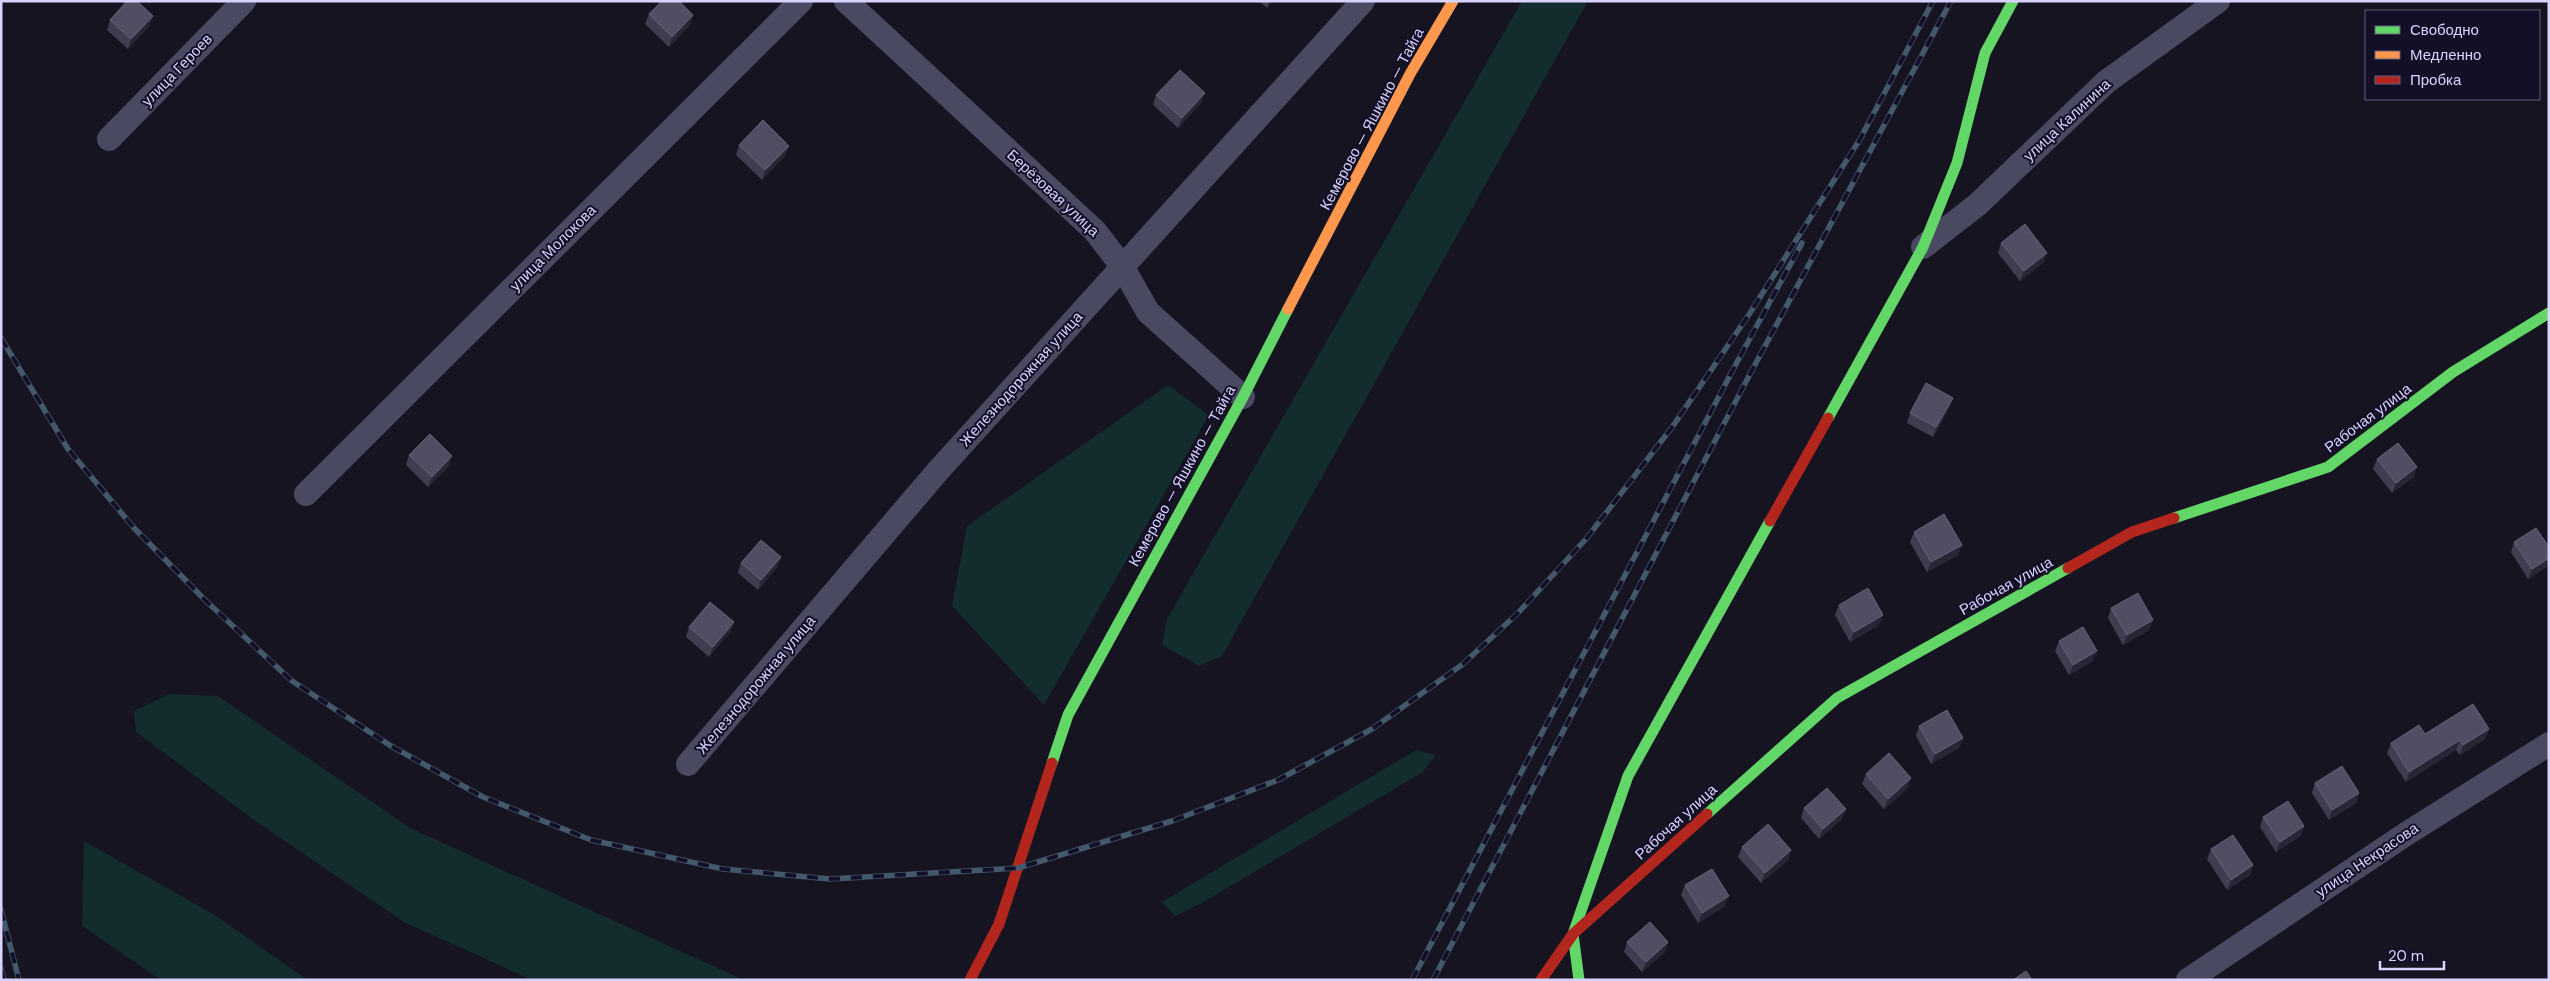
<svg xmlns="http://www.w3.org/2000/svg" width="2550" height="981" font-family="'DM Sans',sans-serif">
  <rect width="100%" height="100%" fill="#161421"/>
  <!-- green -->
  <path fill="#132c2d" d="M1522,1h66l-366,655 -23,10 -37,-21 5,-26z
    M1168,385l41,30 -165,290 -92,-99 15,-80z
    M169,694l49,2 192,132 334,152h-212l-128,-58 -150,-102 -118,-88 -2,-21z
    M1416,750l20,5 -13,17 -223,132 -25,12 -13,-14z
    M84,841l129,73 95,66h-147l-79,-54z"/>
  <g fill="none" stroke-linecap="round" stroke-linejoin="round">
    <!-- street -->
    <path stroke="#4a4962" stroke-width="24" d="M846,1l249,230 27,35 26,46 95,85
      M109,139l135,-138
      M1923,247l54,-42 129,-123 112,-81
      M306,494l495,-493
      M688,764l249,-292 426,-471
      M2188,980l218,-146 143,-90"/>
    <!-- fast -->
    <path stroke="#63d668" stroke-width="11" d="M1828,418l95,-171 34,-84 28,-110 28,-52
      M2174,518l154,-51 125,-95 96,-59
      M1052,763l16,-48 175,-318 45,-88
      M1707,814l130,-116 231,-130
      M1579,980l-6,-46 55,-158 142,-255"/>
    <!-- slow -->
    <path stroke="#ff974d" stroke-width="11" d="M1288,309l122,-235 43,-73"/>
    <!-- jam -->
    <path stroke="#b3261e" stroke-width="11" d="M1770,521l58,-103
      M2068,568l64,-36 42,-14
      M970,980l29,-56 53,-161
      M1541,980l32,-46 134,-120"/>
    <defs>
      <path id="rail" d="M1858,143l75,-142
        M1,338l67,111 66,79 72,73 86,80 99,65 92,51 108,43 132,29 107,10 188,-11 154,-47 106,-41 94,-51 91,-65 55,-51 68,-74 87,-113 77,-113 112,-177
        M1,910l18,70
        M1,969l3,11
        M1412,980l324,-616 66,-121
        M1433,980l318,-608 200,-371"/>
    </defs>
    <!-- rail casing -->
    <use href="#rail" stroke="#43596b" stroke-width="5.5"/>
    <!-- rail -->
    <use href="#rail" stroke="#130f26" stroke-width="4" stroke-dasharray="11" stroke-linecap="butt"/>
  </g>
  <!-- wall -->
  <path fill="#403d50" d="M1259,1h13l-5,7z
    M649,14l44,1 -3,10 -21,22 -24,-23z
    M153,16l-4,10 -21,23 -21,-19 3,-10z
    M1156,95l45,8 -23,25 -25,-23z
    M739,145l50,1 -4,10 -23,24 -26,-25z
    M2001,243l46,10 -4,10 -23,18 -22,-28z
    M1953,398l-4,10 -16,29 -26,-14 3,-10z
    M409,455l40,11 -21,21 -22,-22z
    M2377,459l37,18 -22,16 -19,-24z
    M1914,532l48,13 -4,10 -31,17 -17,-30z
    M2514,542l35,5v18l-21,14 -17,-27z
    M781,557l-4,10 -19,23 -20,-17 3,-10z
    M1839,605l40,20 -29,17 -15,-27z
    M2111,608l42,12 -4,10 -26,15 -15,-27z
    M734,622l-4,10 -21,25 -23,-20 3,-10z
    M2059,641l34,20 -24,14 -14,-24z
    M1919,726l44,12 -4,10 -28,16 -15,-28z
    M2489,729l-4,10 -25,16 -4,-5 -50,32 -19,-29 4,-10 34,-9z
    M1866,774l42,14 -24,21 -22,-25z
    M2315,783l44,10 -3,10 -27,17 -17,-27z
    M1804,808l38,11 -23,20 -18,-21z
    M2263,817l41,9 -3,10 -25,16 -16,-25z
    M1742,847l49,3 -3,10 -27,23 -23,-26z
    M2211,849l42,16 -3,10 -23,15 -20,-31z
    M1685,885l40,21 -27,17 -17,-28z
    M1627,942h41l-3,10 -23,20 -18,-20z"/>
  <!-- shaded-wall -->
  <path fill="#282635" d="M1269,1h3l-5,7z
    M693,15l-3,10 -21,22 3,-10z
    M153,16l-4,10 -21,23 3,-10z
    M1205,93l-4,10 -23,25 4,-10z
    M789,146l-4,10 -23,24 3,-10z
    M2047,253l-4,10 -23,18 4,-10z
    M1953,398l-4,10 -16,29 3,-10z
    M452,456l-3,10 -21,21 4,-10z
    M2417,467l-3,10 -22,16 4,-10z
    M1962,545l-4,10 -31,17 4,-10z
    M781,557l-4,10 -19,23 3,-10z
    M2549,558v7l-21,14 4,-10z
    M1883,615l-4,10 -29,17 4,-10z
    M2153,620l-4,10 -26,15 4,-10z
    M734,622l-4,10 -21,25 4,-10z
    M2097,651l-4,10 -24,14 4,-10z
    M2489,729l-4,10 -25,16 3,-10z
    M1963,738l-4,10 -28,16 4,-10z
    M2460,740l-4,10 -50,32 3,-10z
    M1911,778l-3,10 -24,21 4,-10z
    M2359,793l-3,10 -27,17 3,-10z
    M1846,809l-4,10 -23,20 4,-10z
    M2304,826l-3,10 -25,16 4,-10z
    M1791,850l-3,10 -27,23 4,-10z
    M2253,865l-3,10 -23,15 4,-10z
    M1729,896l-4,10 -27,17 4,-10z
    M1668,942l-3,10 -23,20 4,-10z"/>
  <!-- building -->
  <path fill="#504e63" stroke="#66637b" d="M127,1h10l16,15 -22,23 -21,-19z
    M662,1h17l14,14 -21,22 -23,-23z
    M1180,70l25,23 -23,25 -26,-23z
    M763,120l26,26 -24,24 -26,-25z
    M2025,224l22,29 -23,18 -23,-28z
    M1926,383l27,15 -17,29 -26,-14z
    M430,434l22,22 -20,21 -23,-22z
    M2398,443l19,24 -21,16 -19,-24z
    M1944,514l18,31 -31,17 -17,-30z
    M2536,528l13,19v11l-17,11 -18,-27z
    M761,540l20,17 -20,23 -20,-17z
    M1868,588l15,27 -29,17 -15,-27z
    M2138,593l15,27 -26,15 -16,-27z
    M710,602l24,20 -21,25 -24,-20z
    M2083,627l14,24 -24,14 -14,-24z
    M2473,704l16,25 -26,16 -3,-5 -51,32 -18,-29 28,-18 6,9z
    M1947,710l16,28 -28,16 -16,-28z
    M1889,753l22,25 -23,21 -22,-25z
    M2342,766l17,27 -27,17 -17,-27z
    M1827,788l19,21 -23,20 -19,-21z
    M2288,801l16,25 -24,16 -17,-25z
    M1768,824l23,26 -26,23 -23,-26z
    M2233,835l20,30 -22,15 -20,-31z
    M1712,869l17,27 -27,17 -17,-28z
    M1650,922l18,20 -22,20 -19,-20z
    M2026,971l6,9h-19z"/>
  <g text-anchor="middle" stroke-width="4" stroke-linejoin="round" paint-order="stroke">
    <!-- street labels -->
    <g font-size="15" fill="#d9d4ff" stroke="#130f26">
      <text transform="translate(177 70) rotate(-46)" y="5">улица Героев</text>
      <text transform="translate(1372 119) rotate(-62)" y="5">Кемерово — Яшкино — Тайга</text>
      <text transform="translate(2067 120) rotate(-43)" y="5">улица Калинина</text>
      <text transform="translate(1053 193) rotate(43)" y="5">Берёзовая улица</text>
      <text transform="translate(553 248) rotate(-45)" y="5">улица Молокова</text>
      <text transform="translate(1021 379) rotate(-48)" y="5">Железнодорожная улица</text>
      <text transform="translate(2368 418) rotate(-37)" y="5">Рабочая улица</text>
      <text transform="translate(1182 476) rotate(-61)" y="5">Кемерово — Яшкино — Тайга</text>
      <text transform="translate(2006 586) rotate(-29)" y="5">Рабочая улица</text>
      <text transform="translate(756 685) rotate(-50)" y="5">Железнодорожная улица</text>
      <text transform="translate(1676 822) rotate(-42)" y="5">Рабочая улица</text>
      <text transform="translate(2367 860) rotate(-34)" y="5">улица Некрасова</text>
    </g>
  </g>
  <!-- border -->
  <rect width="2550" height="981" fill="none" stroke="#d9d4ff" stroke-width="5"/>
  <!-- legend -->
  <rect x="2365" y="10" width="175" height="90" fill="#130f26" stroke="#625e7d"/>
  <rect x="2375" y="26" width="25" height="8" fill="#63d668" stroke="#625e7d"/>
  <text x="2410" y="35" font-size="15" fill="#d9d4ff">Свободно</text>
  <rect x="2375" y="51" width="25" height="8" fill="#ff974d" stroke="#625e7d"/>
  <text x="2410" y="60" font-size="15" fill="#d9d4ff">Медленно</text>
  <rect x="2375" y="76" width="25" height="8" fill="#b3261e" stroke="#625e7d"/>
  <text x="2410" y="85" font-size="15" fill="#d9d4ff">Пробка</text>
  <!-- scale -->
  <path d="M2380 961v8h64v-8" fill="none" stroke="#d9d4ff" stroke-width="2.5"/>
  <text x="2388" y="961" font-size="15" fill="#d9d4ff" stroke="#130f26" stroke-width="4" paint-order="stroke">20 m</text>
</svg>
